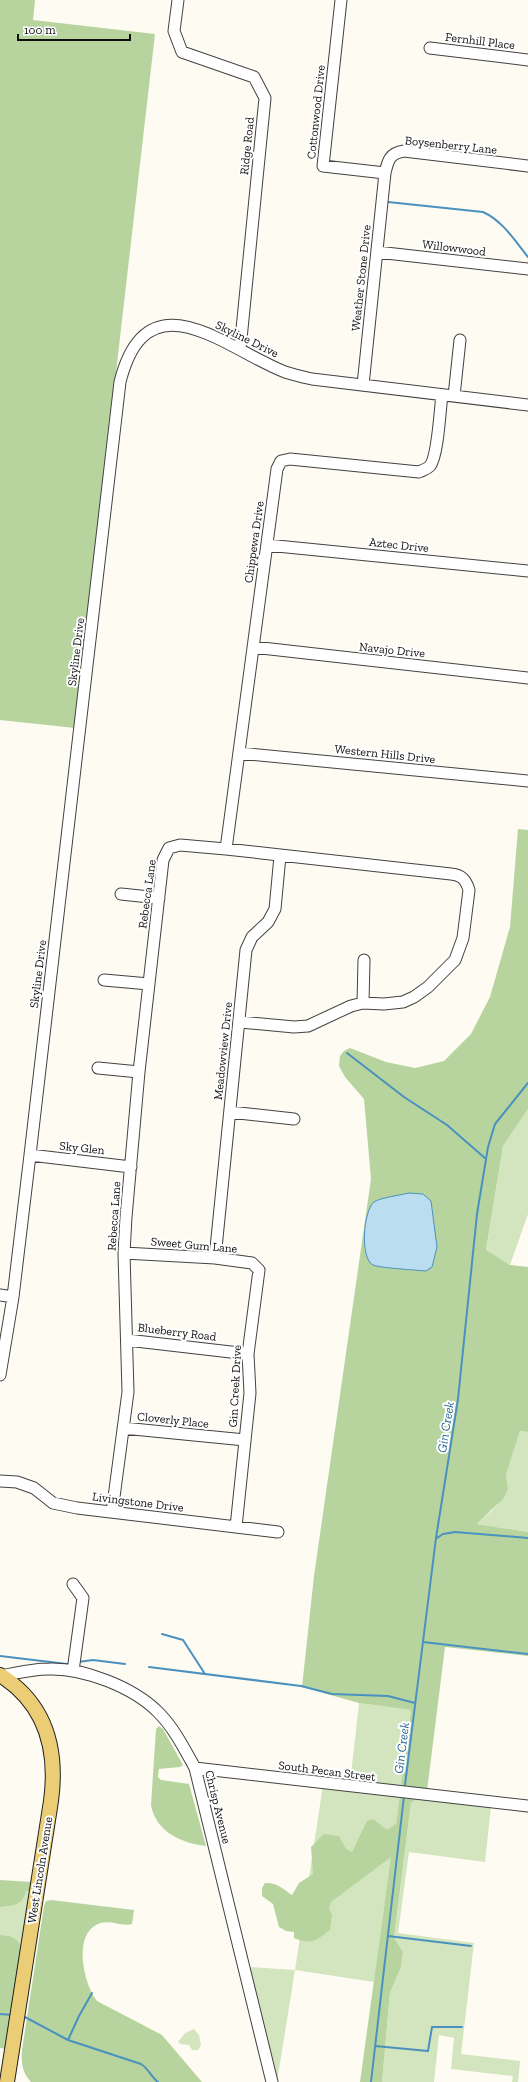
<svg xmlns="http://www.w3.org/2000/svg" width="528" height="2082" font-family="'Zilla Slab',serif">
  <rect width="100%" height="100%" fill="#fefbf2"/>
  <!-- green -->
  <path fill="#d3e5be" d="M528,1109v105l-18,51 -24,-14 17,-105z
    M520,1431l8,1v100l-51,-8 26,-24 5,-11 -2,-14z
    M359,1703l52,7 -10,79 -51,-6z
    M323,1785l77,10 -26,187 -79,-12 -18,112 -28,-115 46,3z
    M427,1791l65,6 -7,65 -76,-10 -11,81 76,10 -13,111 59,7 -2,21h-6l1,-6 -62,-7 3,-31 -15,-3 -5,47h-52l8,-89 11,-26 2,-15 -9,-13 17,-136z
    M26,1891h4l-8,61c-2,-13 -9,-17 -22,-17v-28c12,-1 23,-3 26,-16z
    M194,2029l5,6 2,10 -3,5h-6l-3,-5 -8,-1 -3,-2 7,-9z"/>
  <!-- forest -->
  <path fill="#b7d49f" d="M0,0h35l-2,20 122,14 -80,694 -75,-8z
    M518,829l10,1v279l-25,37 -17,104 24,15 18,2v165l-8,-1 -14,44 2,14 -5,11 -12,10 -14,14 51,8v124l-83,-9 -18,144 -16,12 -17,135 9,14 -2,15 -11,26 -8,89h-22l31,-225 -60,45 -2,7 3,6 -2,15c-14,11 -19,15 -36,8v-6l-8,-1 -7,-4 -6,-23 -11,-8v-8l3,-5c12,-1 18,6 27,12l7,-12 14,-9 -2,-27 13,-13 15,2 7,13 6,3 15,-31 6,-2 14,11 9,-6 15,-114 -52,-7 -57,-16 12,-111 57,-397 -7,-80 -19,-22 -6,-11 1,-10 4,-5 6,-3 36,14 29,6 29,-7 27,-27 19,-37 20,-70z
    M159,1726l4,3 20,36 -3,2 -21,2 -1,8 3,3 28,4 17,62c-25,-3 -50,-14 -55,-41l5,-76z
    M0,1880l32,2 -2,9h-4c-3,14 -13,15 -26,16z
    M51,1900l83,10 -2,14c-12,3 -24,-6 -36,1 -23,12 -12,60 1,76l65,34 40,47h-171c-9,-9 -10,-20 -9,-32l22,-144 2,-5z
    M0,1935c13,0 20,4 22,17l-15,97 -7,-1z"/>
  <!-- water -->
  <path fill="#bbddf0" stroke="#4a91bf" d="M409,1193l14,1 8,7 6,46 -5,20 -6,4c-10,-1 -46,-3 -53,-6 -13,-6 -10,-54 1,-63 5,-4 27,-7 35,-9z"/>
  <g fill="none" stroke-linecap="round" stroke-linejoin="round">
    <!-- stream -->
    <path stroke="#4a91bf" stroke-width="2" d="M388,202l95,10c20,9 32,29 45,45
      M347,1053l57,44 43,28 39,34
      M437,1538l6,-4 12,-2 73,6
      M162,1634l21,6 22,34
      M423,1642l105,12
      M0,1656l67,8
      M78,1662l15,-2 32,4
      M149,1667l152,19 31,8 56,2 27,7
      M405,1785l31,-247 22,-139 19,-185 11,-67 7,-23 33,-41
      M388,1936l83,10
      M0,2014l13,1
      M23,2016l45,24 73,24c8,5 10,13 17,18
      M68,2040l11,-24 13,-23
      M375,2046l53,5 4,-24h30
      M371,2082l33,-286"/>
    <defs>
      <path id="minor" d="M178,0l-4,31 8,21 72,25 11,21 -25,251
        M341,0l-18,166 62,7
        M430,48l98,12
        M377,252l151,17
        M363,385l22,-212c3,-13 5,-20 19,-22l124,15
        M454,396l6,-56
        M267,545l261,26
        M253,647l275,31
        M239,753l289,28
        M226,849l51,-380 4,-8 9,-2 129,13c4,-2 8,-3 11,-6 8,-10 10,-57 12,-71
        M121,894l38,4
        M104,980l45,4
        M363,1003l1,-43
        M98,1068l41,4
        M230,1112l64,7
        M30,1155l101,12
        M124,1253l91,5 37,5 7,7 -11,84 2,39 -14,134
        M215,1258l31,-308 6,-13 16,-15 7,-13 5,-53
        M0,1295l13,2
        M127,1340l121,14
        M0,1375l13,-78 17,-142 90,-773c27,-108 106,-33 165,-10 9,3 18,5 27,7l216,26
        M123,1428l122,12
        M0,1481l17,1 17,6 19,15 24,5 201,24
        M112,1512l16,-120 -4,-139 2,-36 13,-145 24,-212 6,-12 11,-3 46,4 225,25c11,1 15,6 18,16l-6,48 -8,22 -27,27 -14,10 -11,5 -19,2 -21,-1 -12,3 -43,20 -14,1 -54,-5
        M73,1671l10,-73 -10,-14
        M1,1676c15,-3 32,-7 48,-7 35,-1 84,18 109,43 16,16 26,36 37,56l77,314
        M195,1768l333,38"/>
      <path id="major" d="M0,1675c46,29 58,74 51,126l-44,281"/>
    </defs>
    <!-- minor casing -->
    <use href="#minor" stroke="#424242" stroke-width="13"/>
    <!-- major casing -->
    <use href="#major" stroke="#202020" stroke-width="16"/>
    <!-- minor -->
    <use href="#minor" stroke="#fff" stroke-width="11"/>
    <!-- major -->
    <use href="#major" stroke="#eacd75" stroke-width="14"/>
  </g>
  <g text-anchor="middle" stroke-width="4" stroke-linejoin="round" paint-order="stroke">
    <!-- street labels -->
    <g font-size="12" fill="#0f0f0f" stroke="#fff">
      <text transform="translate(480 41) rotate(7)" y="4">Fernhill Place</text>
      <text transform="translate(316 112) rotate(-84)" y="4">Cottonwood Drive</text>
      <text transform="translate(451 145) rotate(6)" y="4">Boysenberry Lane</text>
      <text transform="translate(247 146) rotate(-84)" y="4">Ridge Road</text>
      <text transform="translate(454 248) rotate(7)" y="4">Willowwood</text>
      <text transform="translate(361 278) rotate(-84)" y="4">Weather Stone Drive</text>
      <text transform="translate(247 339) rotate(26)" y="4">Skyline Drive</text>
      <text transform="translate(254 542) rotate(-82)" y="4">Chippewa Drive</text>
      <text transform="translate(399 545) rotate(6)" y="4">Aztec Drive</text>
      <text transform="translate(392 650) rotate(6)" y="4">Navajo Drive</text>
      <text transform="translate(76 652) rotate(-83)" y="4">Skyline Drive</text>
      <text transform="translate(385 754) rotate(6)" y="4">Western Hills Drive</text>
      <text transform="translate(147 894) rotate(-82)" y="4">Rebecca Lane</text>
      <text transform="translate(38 974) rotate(-83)" y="4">Skyline Drive</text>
      <text transform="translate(223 1051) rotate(-84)" y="4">Meadowview Drive</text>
      <text transform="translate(82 1148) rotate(6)" y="4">Sky Glen</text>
      <text transform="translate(114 1216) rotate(-86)" y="4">Rebecca Lane</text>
      <text transform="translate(194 1245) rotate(5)" y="4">Sweet Gum Lane</text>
      <text transform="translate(177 1332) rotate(7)" y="4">Blueberry Road</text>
      <text transform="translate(235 1386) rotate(-87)" y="4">Gin Creek Drive</text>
      <text transform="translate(173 1420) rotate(6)" y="4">Cloverly Place</text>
      <text transform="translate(138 1502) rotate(7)" y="4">Livingstone Drive</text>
      <text transform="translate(327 1771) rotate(7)" y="4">South Pecan Street</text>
      <text transform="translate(218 1807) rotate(76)" y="4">Chrisp Avenue</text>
      <text transform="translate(40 1870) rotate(-81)" y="4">West Lincoln Avenue</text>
    </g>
    <!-- water labels -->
    <g font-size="13" font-style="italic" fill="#246494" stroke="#fff">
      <text transform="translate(445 1427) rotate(-81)" y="5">Gin Creek</text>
      <text transform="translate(401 1748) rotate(-83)" y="5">Gin Creek</text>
    </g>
  </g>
  <!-- scale -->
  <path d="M18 34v6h112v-6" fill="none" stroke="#0f0f0f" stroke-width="2"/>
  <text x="24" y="34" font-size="12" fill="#0f0f0f" stroke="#ffffff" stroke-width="3" paint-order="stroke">100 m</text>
</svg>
